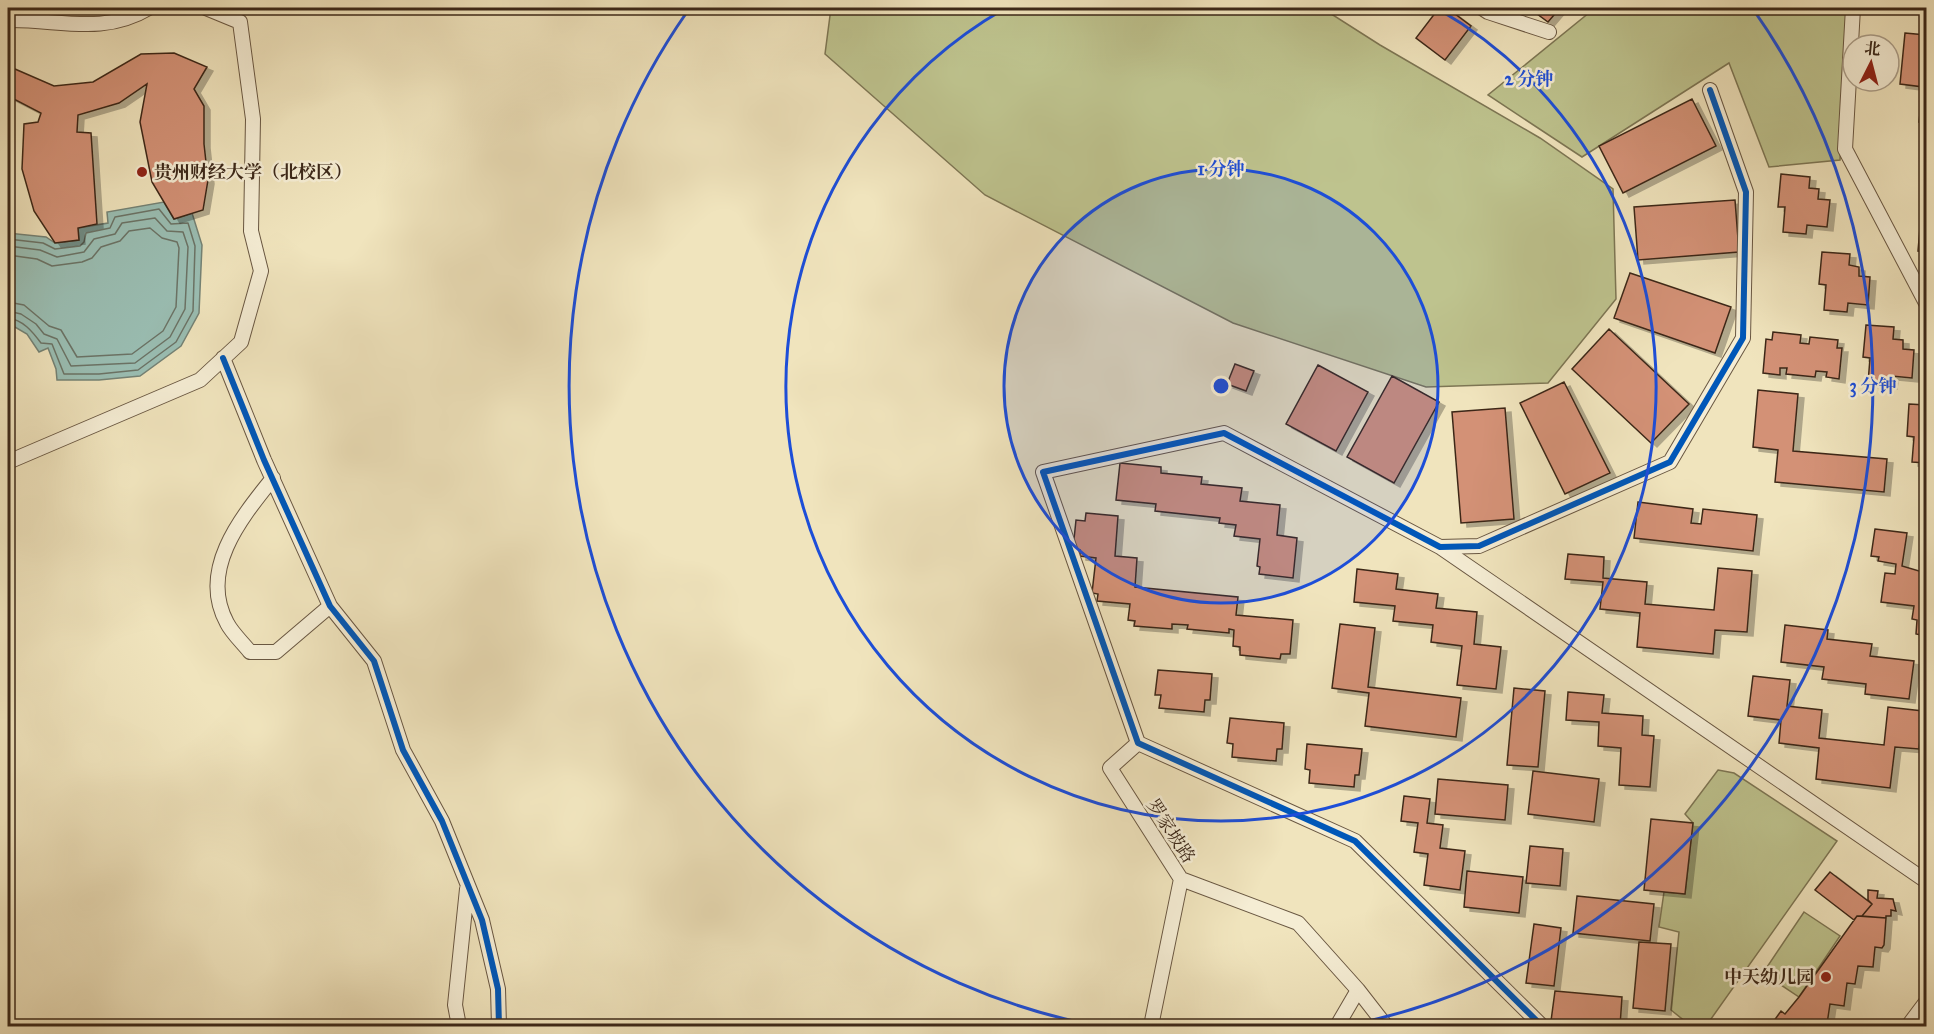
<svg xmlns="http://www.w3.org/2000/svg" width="1934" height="1034" font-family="'IM FELL Great Primer','Noto Serif SC',serif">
  <defs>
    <filter id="shadow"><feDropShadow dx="6" dy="4" stdDeviation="0" flood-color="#0004"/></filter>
  </defs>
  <rect width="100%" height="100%" fill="#f0e4bd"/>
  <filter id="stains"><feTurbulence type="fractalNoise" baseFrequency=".00333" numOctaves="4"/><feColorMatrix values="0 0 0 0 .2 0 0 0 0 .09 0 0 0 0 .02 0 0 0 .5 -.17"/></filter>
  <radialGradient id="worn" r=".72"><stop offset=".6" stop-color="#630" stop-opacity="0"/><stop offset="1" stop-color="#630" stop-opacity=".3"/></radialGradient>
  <!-- green -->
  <path fill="#bec38e" stroke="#7d7654" stroke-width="1.5" d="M831,8h491l58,37 160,93 73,51 3,110 -68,84 -122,4 -193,-64 -248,-128 -160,-141z
    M1595,8h253l-8,152 -71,7 -40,-104 -147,94 -94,-62z
    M1718,770l16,3 103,68 -131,185h-15l-20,-16 8,-78 -20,-5 5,-35 21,2 8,-71 -8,-9z
    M1804,912l36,24 -41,61 -36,-24z"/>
  <!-- water -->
  <path fill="#9abeb3" stroke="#748275" stroke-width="1.5" d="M164,202l10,17 18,-6 10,32 -3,68 -18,33 -41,30 -41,4h-42l-1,-11 -8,-21 -9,4 -12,-18 -19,-11v-90l38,4 9,6 24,-3 -1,-12 30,-5 -1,-11z"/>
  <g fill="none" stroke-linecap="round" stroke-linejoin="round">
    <!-- shore -->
    <path stroke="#6b7366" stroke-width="1.5" d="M8,239l35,4 12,6 25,-3 4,-4 2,-9 24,-5 5,-11 44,-8 12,15 17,-1 7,23 -2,65 -17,31 -38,28 -39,4h-35l-12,-30 -11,-1c-9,-12 -18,-23 -33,-25
      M8,246l32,4 17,7 27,-5 10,-13 21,-5 7,-11 33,-5 12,13 16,1 5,15 -3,62 -15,28 -35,26 -64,3 -14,-27 -13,-5 -8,-10 -15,-10 -13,-3
      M8,255l29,4 15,7 30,-4 10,-4 9,-11 19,-6 9,-10 21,-3 12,10 15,4 2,6 -3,59 -13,24 -31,23 -55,3 -16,-27 -12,-4 -25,-21 -16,-3"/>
  </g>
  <!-- building -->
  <path fill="#d39176" stroke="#3c2819" stroke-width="1.5" filter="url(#shadow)" d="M1439,8h8l24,18 -26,34 -29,-22z
    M1529,8h31l-12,14z
    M1905,33l21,2v87h-7l4,-35 -23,-3z
    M174,53l33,14 -13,22 10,17v38l4,36 -5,30 -29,9 -22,-37 -12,-60 7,-38 -28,19 -41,12 -1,17 14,1 6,91 -19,4 1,12 -24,3 -21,-32 -12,-42 2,-45 14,-2 3,-9 -33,-17v-30l46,20 39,-4 48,-28z
    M1692,99l24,47 -93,47 -24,-47z
    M1781,174l29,3 -1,11 10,1 -1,10 12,1 -3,27 -20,-2 -1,9 -23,-2 2,-25h-7z
    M1735,200l4,52 -101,8 -4,-53z
    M1922,205h4v47l-8,-1z
    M1822,252l28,2 -1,11 10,2v9l11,1 -2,28 -20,-2 -1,9 -23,-2 2,-25 -7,-1z
    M1630,273l101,34 -16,46 -101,-35z
    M1866,325l28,2 -1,12 10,1v9l11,1 -2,28 -20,-2 -1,9 -23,-2 2,-25 -7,-1z
    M1609,329l80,75 -38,39 -79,-74z
    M1773,332l28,3 -1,8 9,1 1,-7 28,3 -1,8h5l-3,31 -13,-2 1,-5 -11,-1 -1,6 -29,-3 1,-6h-7v7l-17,-2 3,-34 6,1z
    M1235,364l19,7 -8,20 -19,-7z
    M1318,365l50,27 -32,59 -50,-27z
    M1392,376l47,26 -45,81 -47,-26z
    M1564,382l46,91 -45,21 -45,-91z
    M1758,390l40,4 -5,57 94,8 -3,33 -109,-10 3,-32 -25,-3z
    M1909,404l17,1v58l-14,-1 2,-25 -7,-1z
    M1505,408l9,111 -53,4 -9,-111z
    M1120,463l41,4v6l41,4 -1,7 41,4 -2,13 40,4 -3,30 20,3 -4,40 -34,-4 1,-7 -3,-1 3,-27 -26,-3 2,-11 -17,-2 1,-5 -65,-7 1,-7 -40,-4z
    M1638,502l55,7 -2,14 10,1 2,-15 54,6 -4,36 -119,-13z
    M1086,513l32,3 -3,40 22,2 -2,29 103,10 -2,18 57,5 -3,34h-9l-1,5 -40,-4v-8l-7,-1 1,-16 -5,-1v4l-42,-4 1,-4 -16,-1v5l-38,-3 1,-5 -7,-1 2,-16 -33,-3 1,-7 -6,-1 4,-35 -16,-2v-6l-7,-1 3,-29 9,1z
    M1875,529l32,4 -5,33 24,7 -2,22h2v41l-10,-2 1,-14 -5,-1 2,-13 -33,-4 4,-29 10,1 1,-10 -18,-3 1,-4 -8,-1z
    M1568,554l36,3 -1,21 44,4 -2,22 69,6 4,-42 34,3 -5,61 -32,-2 -2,24 -76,-7 3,-34 -40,-4 3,-27 -38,-3z
    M1357,569l41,5 -2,15 42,5 -2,14 41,4 -3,32 27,3 -5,42 -39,-4 5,-39 -31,-4 2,-17 -40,-4 2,-15 -41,-4z
    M1340,624l35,4 -7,59 93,11 -5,39 -91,-11 4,-33 -37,-5z
    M1785,625l43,5 -1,9 45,5 -2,12 44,5 -5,38 -44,-5 1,-10 -44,-5 2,-12 -43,-5z
    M1158,670l54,4 -2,26h-5l-1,12 -45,-4 2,-13h-6z
    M1753,676l37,4 -3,26 35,4 -3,28 65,7 4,-38 35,4 -4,38 -24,-2 -5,41 -74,-9 3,-31 -40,-5 2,-23 -33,-4z
    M1514,688l31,3 -7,76 -31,-2z
    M1568,692l36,3 -2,18 41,3 -1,19 12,1 -4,51 -31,-2 2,-37 -23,-2 1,-24 -33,-2z
    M1230,718l54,5 -2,26h-5l-1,12 -44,-4 1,-13 -6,-1z
    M1307,744l55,5 -3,26h-4l-1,12 -45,-4 1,-13 -5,-1z
    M1533,771l66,8 -5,43 -66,-8z
    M1438,779l70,6 -3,35 -70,-6z
    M1404,796l26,3 -3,24 16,2 -3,23 25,3 -5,39 -36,-5 4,-31 -14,-2 4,-29 -17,-2z
    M1651,819l42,4 -8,71 -41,-4z
    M1530,846l33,3 -3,37 -34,-3z
    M1467,871l56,6 -4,36 -55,-6z
    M1830,872l42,32 -10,12h-5l-3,4 -39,-30z
    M1868,890l10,1 -1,7 16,1 3,12 -5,-1v6h-5v2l-24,-2 10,-12 -4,-4z
    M1577,896l77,8 -4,37 -77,-8z
    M1857,916l29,2 -2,27 -2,3 -7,-1 -2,20 -15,-1 -3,18 -8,-1 -3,23 -14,-2 -3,20 -6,-1 -1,3 -49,-1 10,-14 4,3 14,-17z
    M1534,924l27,4 -7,58 -28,-3z
    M1639,942l32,2 -6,67 -32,-3z
    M1555,991l67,6 -2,29 -69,-5z"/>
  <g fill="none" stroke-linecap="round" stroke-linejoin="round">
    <defs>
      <path id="minor" d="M1482,8l6,4 61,20
        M1853,8l-8,141 81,154
        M8,20c51,-1 94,16 141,-12
        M223,358l41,102 66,146 44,55 29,89 39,71 40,99 16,69 1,37
        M8,462l192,-82 41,-38 20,-71 -10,-40 2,-112 -13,-97 -34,-14
        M273,478c-32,40 -75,92 -46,145 5,10 16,20 23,29h26l54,-46
        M1440,547l486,334
        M1138,743l-28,25 71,111 -30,147
        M1181,879l117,44 60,67
        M459,1026l-4,-21 12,-116
        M1337,1026l21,-36 28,36
        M1542,1026l-187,-185 -217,-98 -95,-271 181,-39 216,114 39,-1 191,-84 73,-124 3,-146 -36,-102
        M1908,1026l18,-24"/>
    </defs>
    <!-- minor casing -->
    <use href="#minor" stroke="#695742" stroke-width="16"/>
    <!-- minor -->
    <use href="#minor" stroke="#f5edd4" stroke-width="14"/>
    <defs>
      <path id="cycleway" d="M223,358l41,102 66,146 44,55 29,89 39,71 40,99 16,69 1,37
        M1542,1026l-187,-185 -217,-98 -95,-271 181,-39 216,114 39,-1 191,-84 73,-124 3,-146 -36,-102"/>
    </defs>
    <!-- cycleway casing -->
    <use href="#cycleway" stroke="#f5edd4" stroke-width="10"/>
    <!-- cycleway -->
    <use href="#cycleway" stroke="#0057b8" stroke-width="6"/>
  </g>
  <!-- distance rings -->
  <circle cx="1221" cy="386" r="217" fill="#1d4ed8" fill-opacity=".12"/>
  <g fill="none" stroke="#1d4ed8" stroke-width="3">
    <circle cx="1221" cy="386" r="217"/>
    <path d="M1438 9A435 435 0 1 1 1004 9"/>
    <path d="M1097 1026A652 652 0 0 1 687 12M1755 12A652 652 0 0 1 1345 1026"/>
  </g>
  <!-- markers -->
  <g fill="#8f2418" stroke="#f5edd4" stroke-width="2">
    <circle cx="142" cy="172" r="6"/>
    <circle cx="1826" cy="977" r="6"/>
  </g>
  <g text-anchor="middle" stroke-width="5" stroke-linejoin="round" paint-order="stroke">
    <!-- poi labels -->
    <g font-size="18" font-weight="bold" fill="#3c2819" stroke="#f5edd4" text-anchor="start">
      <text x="154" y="178">贵州财经大学（北校区）</text>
      <text x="1814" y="983" text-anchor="end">中天幼儿园</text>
    </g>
    <!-- street labels -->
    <g font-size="18" fill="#3c2819" stroke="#f5edd4">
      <text transform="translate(1171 831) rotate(57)" y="6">罗家坡路</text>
    </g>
  </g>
  <circle cx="1221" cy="386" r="9" fill="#1d4ed8" stroke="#f5edd4" stroke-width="3"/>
  <g font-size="18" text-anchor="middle" font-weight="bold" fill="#1d4ed8" stroke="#f5edd4" stroke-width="5" stroke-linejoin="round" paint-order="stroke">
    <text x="1529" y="85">2 分钟</text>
    <text x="1221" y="175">1 分钟</text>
    <text x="1873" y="392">3 分钟</text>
  </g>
  <!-- margin -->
  <rect width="1934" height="1034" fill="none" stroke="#f0e4bd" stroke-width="30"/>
  <rect x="9" y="9" width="1916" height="1016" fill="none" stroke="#3c2819" stroke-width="3"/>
  <rect x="15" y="15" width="1904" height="1004" fill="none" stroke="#3c2819" stroke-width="1.5"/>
  <!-- north arrow -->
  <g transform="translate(1871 63) rotate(6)"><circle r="28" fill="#f5edd4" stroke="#ab9e89" stroke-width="1.5"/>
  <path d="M0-4.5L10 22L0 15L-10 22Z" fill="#8f2418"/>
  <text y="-9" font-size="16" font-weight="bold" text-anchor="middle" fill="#3c2819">北</text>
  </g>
  <rect width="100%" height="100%" filter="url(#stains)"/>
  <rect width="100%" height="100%" fill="url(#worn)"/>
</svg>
